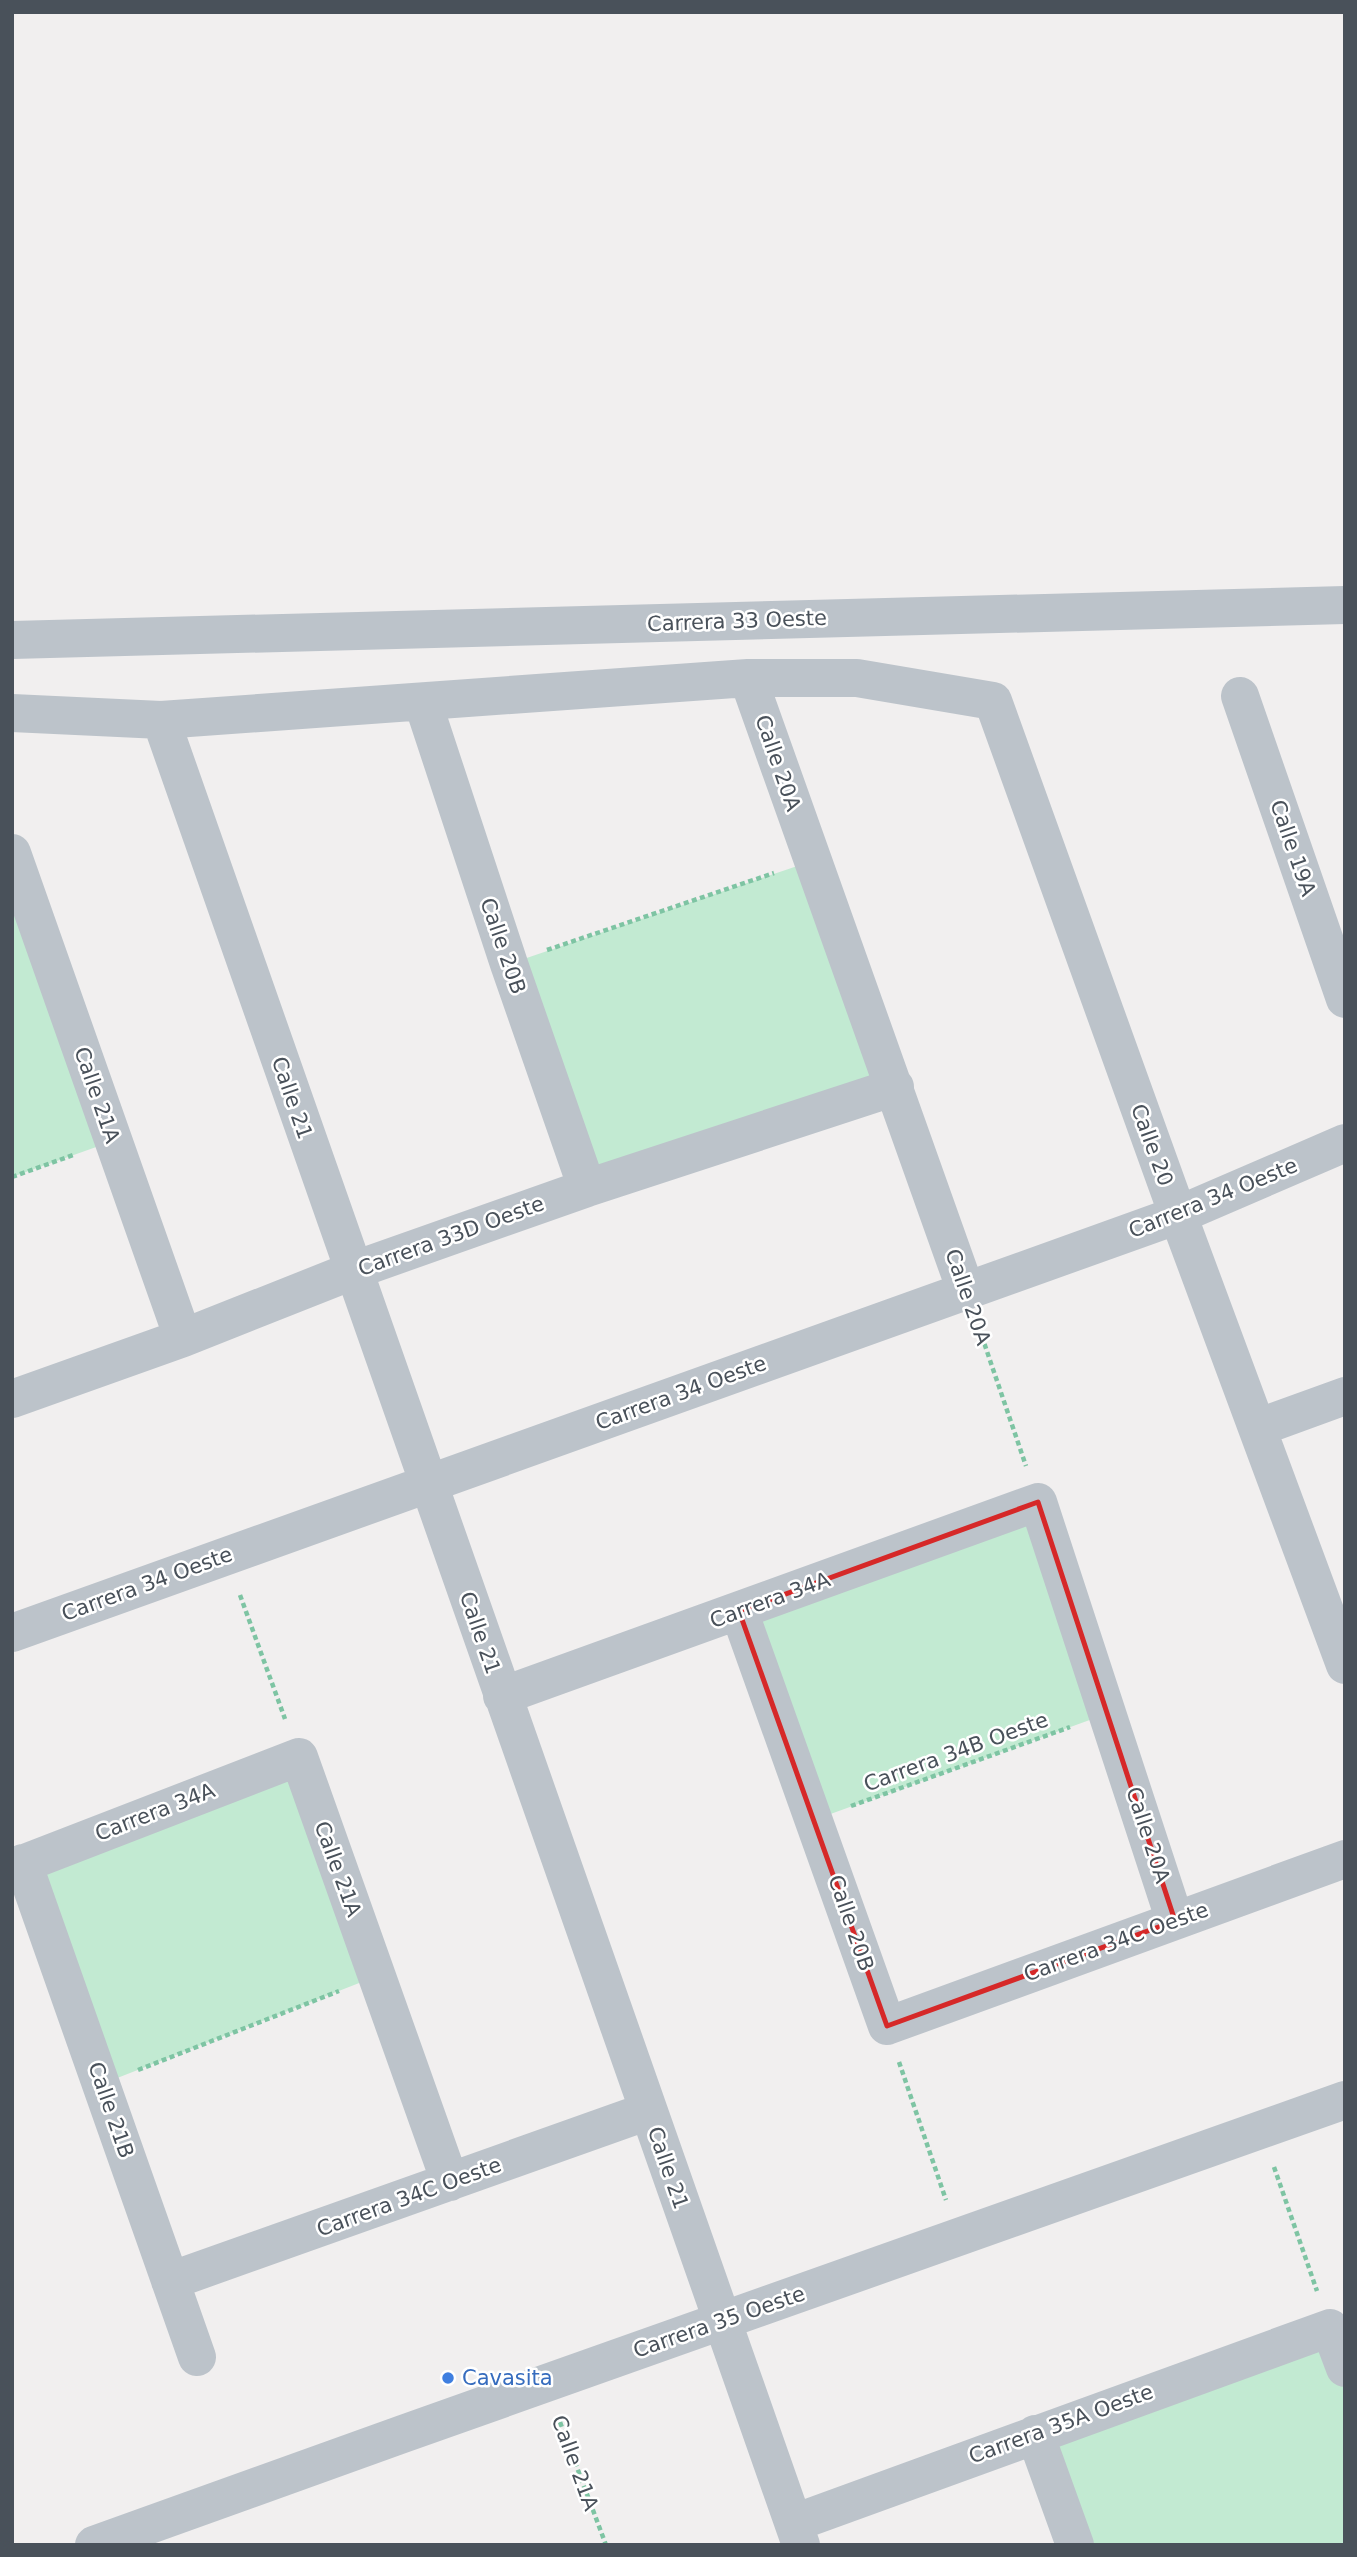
<svg xmlns="http://www.w3.org/2000/svg" width="1357" height="2557" font-family="'DejaVu Sans',sans-serif">
  <rect width="100%" height="100%" fill="#f1efef"/>
  <!-- green -->
  <path fill="#c2ead2" d="M812,861l83,226 -308,101 -78,-224z
    M32,910l81,231 -101,36v-260z
    M1038,1502l71,211 -295,107 -75,-209z
    M299,1757l78,219 -275,108 -79,-221z
    M1330,2328l15,40v177h-270l-40,-111z"/>
  <g fill="none" stroke-linecap="round" stroke-linejoin="round">
    <!-- path -->
    <path stroke="#7ec4a3" stroke-width="4.5" stroke-dasharray="5 3.5" stroke-linecap="butt" d="M547,950l227,-77
      M12,1177l64,-23
      M979,1328l47,138
      M240,1595l45,124
      M851,1806l219,-79
      M899,2062l47,138
      M138,2070l201,-79
      M1274,2167l43,124
      M560,2422l46,123"/>
    <!-- minor -->
    <path stroke="#bcc3ca" stroke-width="38" d="M12,640l1333,-35
      M748,678l218,613
      M1240,696l105,303
      M423,703l86,261 78,224
      M12,713l149,7 587,-42h109l136,23 185,514 167,450
      M161,720l640,1825
      M12,853l171,485
      M12,1399l171,-61 169,-67 235,-83 308,-101
      M1257,1428l88,-32
      M739,1611l148,415 458,-167
      M12,1633l1166,-418 167,-72
      M502,1696l536,-194 137,419
      M23,1863l174,494
      M12,1868l287,-111 151,425
      M170,2281l478,-170
      M1035,2434l40,111
      M794,2523l536,-195 15,40
      M94,2545c416,-151 834,-296 1251,-445"/>
  </g>
  <!-- marked area -->
  <path fill="none" stroke="#d62828" stroke-width="5" stroke-linejoin="round" d="M1038,1502l137,419 -288,105 -148,-415z"/>
  <!-- markers -->
  <circle fill="#3f7fe0" stroke="#fff" stroke-width="2.5" cx="448" cy="2378" r="7"/>
  <g text-anchor="middle" stroke-width="5" stroke-linejoin="round" paint-order="stroke">
    <!-- street labels -->
    <g font-size="21" fill="#49515a" stroke="#fff">
      <text transform="translate(737 621) rotate(-2)" y="7">Carrera 33 Oeste</text>
      <text transform="translate(778 763) rotate(71)" y="7">Calle 20A</text>
      <text transform="translate(1293 848) rotate(71)" y="7">Calle 19A</text>
      <text transform="translate(503 946) rotate(71)" y="7">Calle 20B</text>
      <text transform="translate(97 1095) rotate(71)" y="7">Calle 21A</text>
      <text transform="translate(292 1098) rotate(71)" y="7">Calle 21</text>
      <text transform="translate(1152 1145) rotate(70)" y="7">Calle 20</text>
      <text transform="translate(1213 1198) rotate(-22)" y="7">Carrera 34 Oeste</text>
      <text transform="translate(451 1236) rotate(-20)" y="7">Carrera 33D Oeste</text>
      <text transform="translate(968 1297) rotate(71)" y="7">Calle 20A</text>
      <text transform="translate(681 1393) rotate(-20)" y="7">Carrera 34 Oeste</text>
      <text transform="translate(147 1584) rotate(-20)" y="7">Carrera 34 Oeste</text>
      <text transform="translate(770 1600) rotate(-20)" y="7">Carrera 34A</text>
      <text transform="translate(480 1633) rotate(71)" y="7">Calle 21</text>
      <text transform="translate(956 1752) rotate(-20)" y="7">Carrera 34B Oeste</text>
      <text transform="translate(155 1812) rotate(-21)" y="7">Carrera 34A</text>
      <text transform="translate(1148 1835) rotate(72)" y="7">Calle 20A</text>
      <text transform="translate(338 1869) rotate(70)" y="7">Calle 21A</text>
      <text transform="translate(851 1923) rotate(71)" y="7">Calle 20B</text>
      <text transform="translate(1116 1942) rotate(-20)" y="7">Carrera 34C Oeste</text>
      <text transform="translate(111 2110) rotate(71)" y="7">Calle 21B</text>
      <text transform="translate(668 2168) rotate(71)" y="7">Calle 21</text>
      <text transform="translate(409 2197) rotate(-20)" y="7">Carrera 34C Oeste</text>
      <text transform="translate(719 2322) rotate(-19)" y="7">Carrera 35 Oeste</text>
      <text transform="translate(1061 2424) rotate(-20)" y="7">Carrera 35A Oeste</text>
      <text transform="translate(575 2463) rotate(70)" y="7">Calle 21A</text>
    </g>
    <!-- shop labels -->
    <g font-size="21" fill="#366cbe" stroke="#fff" text-anchor="start">
      <text x="462" y="2385">Cavasita</text>
    </g>
  </g>
  <!-- border -->
  <rect width="1357" height="2557" fill="none" stroke="#49515a" stroke-width="28"/>
</svg>
